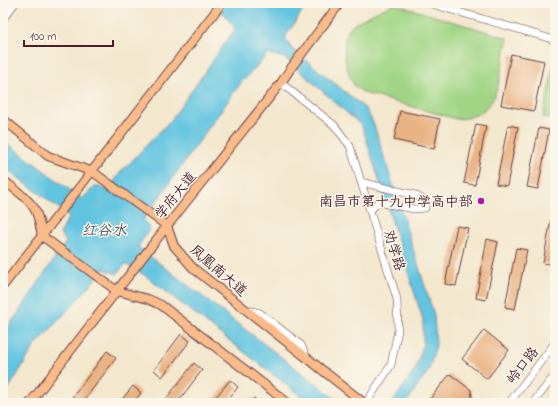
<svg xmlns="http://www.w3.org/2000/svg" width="558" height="406" font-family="'Indie Flower','LXGW WenKai TC',sans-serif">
  <rect width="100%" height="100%" fill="#fbf7ec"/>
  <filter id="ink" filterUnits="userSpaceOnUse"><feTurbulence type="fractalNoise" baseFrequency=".025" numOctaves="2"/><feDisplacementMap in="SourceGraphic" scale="8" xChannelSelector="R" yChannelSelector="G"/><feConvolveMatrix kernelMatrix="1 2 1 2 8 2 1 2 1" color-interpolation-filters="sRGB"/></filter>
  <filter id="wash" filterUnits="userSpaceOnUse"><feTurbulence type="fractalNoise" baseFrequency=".012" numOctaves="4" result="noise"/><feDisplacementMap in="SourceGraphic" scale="16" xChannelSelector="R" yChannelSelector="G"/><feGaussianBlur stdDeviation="0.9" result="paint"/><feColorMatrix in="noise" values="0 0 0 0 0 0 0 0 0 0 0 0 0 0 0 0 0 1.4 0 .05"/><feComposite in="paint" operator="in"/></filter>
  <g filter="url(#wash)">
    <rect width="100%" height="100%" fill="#f3e7cd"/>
    <!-- garden -->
    <path fill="#a1d585" stroke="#767a58" d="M394,4l114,34c-10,34 -4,80 -52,81l-92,-26c-3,-2 -8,-5 -10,-8 -8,-12 -15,-44 -4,-57 7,-8 33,-19 44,-24z
      M554,63h1v56l-12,-2z"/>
    <!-- water -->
    <path fill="#62c4e0" stroke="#567286" d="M211,3h20l23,5 4,-5h50l-23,34 6,11 75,61 8,16 60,190 2,30 -7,25 -23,33h-14l24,-35 7,-24v-24l-61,-194 -77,-68 -17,-4 -28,30 -97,136 7,8 -12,19 203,156h-31l-164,-127 -21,-12 -8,10 -14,-5 -16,20 -53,58 -31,51v-63l63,-93 -6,-8 9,-18 -66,-50v-26l79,59 13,-13 13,4 12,-17 51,-53 64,-91 -10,-14z"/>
    <g id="blocks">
      <!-- building -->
      <path fill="#eab384" d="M511,54l33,7 -10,50 -33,-6z
        M400,111l40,8 -6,30 -40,-9z
        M476,124l10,2 -11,59 -11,-2z
        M508,125l10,2 -11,59 -11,-2z
        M539,128l10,2 -11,59 -11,-2z
        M554,203h1v62l-12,-2z
        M457,226l11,2 -12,58 -11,-2z
        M487,239l11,3 -12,58 -10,-2z
        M516,248l11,2 -12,59 -10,-2z
        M484,330l25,20 -22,29 -25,-20z
        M181,334l9,7 -28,36 -8,-7z
        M107,351l9,7 -34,45h-14z
        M194,363l8,7 -25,33h-6l-5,-4z
        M450,374l21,16 2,13h-46z
        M230,380l8,7 -13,16h-14z
        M133,386l8,7 -8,10h-14z
        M254,398l6,5h-9z"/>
    </g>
  </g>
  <g filter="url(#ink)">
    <use href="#blocks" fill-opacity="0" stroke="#633d43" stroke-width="1"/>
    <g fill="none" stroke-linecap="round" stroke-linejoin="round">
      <defs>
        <path id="minor" d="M428,3l127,37
          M3,19l12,-16
          M281,83l53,42 16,21 47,153 1,31 -7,35 -25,38
          M361,182l54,13 11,6 -1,7 -11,1 -36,-7 -8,9
          M247,310l13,3 41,32 6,13
          M509,403l46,-60
          M533,403l22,-28"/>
        <path id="major" d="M3,119l45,37 45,16 74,54 7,20 19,22 171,135
          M3,180c10,8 24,17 31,28 5,8 6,19 8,28l75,55 31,8 13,6 127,98
          M3,286l219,-283
          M30,403l137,-177 114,-143 10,-15 49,-65"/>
      </defs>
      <!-- minor casing -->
      <use href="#minor" stroke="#633d43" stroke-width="8"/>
      <!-- major casing -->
      <use href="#major" stroke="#633d43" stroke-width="10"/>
      <!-- minor -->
      <use href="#minor" stroke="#fff" stroke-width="7"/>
      <!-- major -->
      <use href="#major" stroke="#fabb8b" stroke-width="8"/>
    </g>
  </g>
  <!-- markers -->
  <circle fill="#b5179e" stroke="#fbf7ec" stroke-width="1.5" cx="481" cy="201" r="4"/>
  <g text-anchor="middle" stroke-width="3" stroke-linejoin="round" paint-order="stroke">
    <!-- street labels -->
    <g font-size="14" fill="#4a1f2b" stroke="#fbf7ec">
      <text transform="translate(175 195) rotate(-51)" y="5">学府大道</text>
      <text transform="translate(395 250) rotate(73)" y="5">劝学路</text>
      <text transform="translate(219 270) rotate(41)" y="5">凤凰南大道</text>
      <text transform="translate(522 365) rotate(-52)" y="5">岭口路</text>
    </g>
    <!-- poi labels -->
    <g font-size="14" fill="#4a1f2b" stroke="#fbf7ec" text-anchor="end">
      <text x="473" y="206">南昌市第十九中学高中部</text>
    </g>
    <!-- water labels -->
    <g font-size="15" font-style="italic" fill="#52596a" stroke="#fbf7ec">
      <text x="104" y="235">红谷水</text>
    </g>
  </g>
  <!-- margin -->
  <rect width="558" height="406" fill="none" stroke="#fbf7ec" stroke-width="16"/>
  <!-- scale -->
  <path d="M24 40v6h89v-6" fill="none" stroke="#4a1f2b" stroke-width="2"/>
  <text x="30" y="40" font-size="12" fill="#4a1f2b" stroke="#fbf7ec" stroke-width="3" paint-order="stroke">100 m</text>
</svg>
